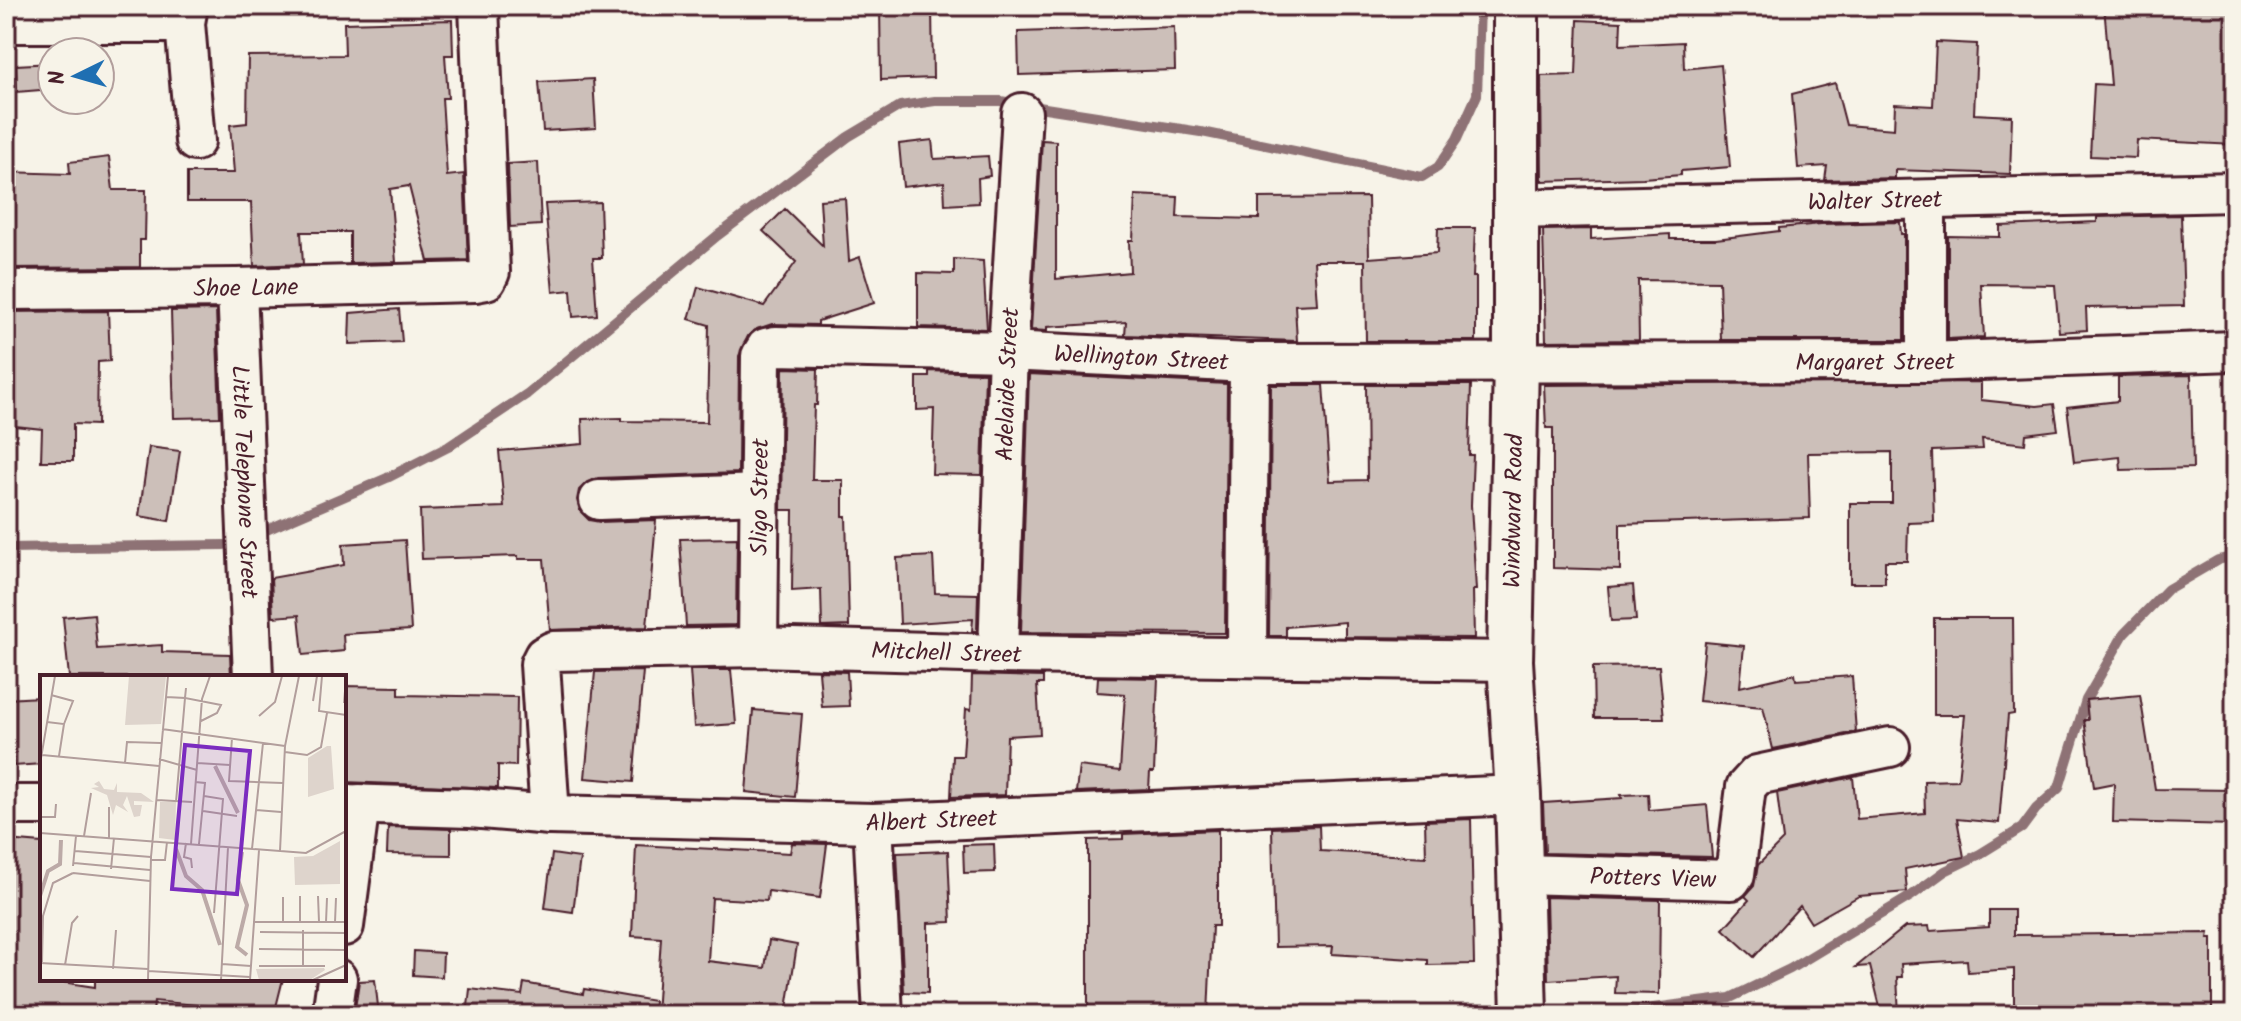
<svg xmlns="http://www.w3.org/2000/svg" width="2241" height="1021" font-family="Kalam,sans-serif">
  <rect width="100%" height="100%" fill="#f7f3e8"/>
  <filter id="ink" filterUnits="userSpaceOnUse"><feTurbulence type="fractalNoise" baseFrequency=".0125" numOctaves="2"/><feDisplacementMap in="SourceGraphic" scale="16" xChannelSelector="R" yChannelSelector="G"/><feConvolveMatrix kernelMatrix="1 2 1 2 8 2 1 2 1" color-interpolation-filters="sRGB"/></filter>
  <g filter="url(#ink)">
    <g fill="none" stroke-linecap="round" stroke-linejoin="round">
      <!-- stream -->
      <path stroke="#8e7275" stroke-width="10" d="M1920,6l25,5 54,-5
        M262,532l125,-54 61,-31 79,-53 190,-158 131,-99 52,-31 35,-5h65l207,32 215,44 16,-10 19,-28 20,-44 3,-89
        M6,548l218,-3
        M1600,1015l130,-17 60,-29 121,-73 34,-25 35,-17 42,-26 14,-19 23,-21 27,-88 38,-66 44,-45 50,-29 17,-4"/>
    </g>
    <!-- building -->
    <path fill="#ccbfb9" stroke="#4a1f2b" stroke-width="2" d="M880,6h52l1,72 -52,2z
      M2104,6h131v139l-98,-5 -1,18 -46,-2 4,-72 17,1z
      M452,20l1,35h-8l3,43h-6l5,78 17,-2 4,86 -40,1 -19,-75 -19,3 6,73 -46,1v-31h-49l2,32 -49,2 -3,-64h-64v-29h47l-4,-48 17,-2 1,-67 97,-1 -1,-32z
      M1578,20l43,2 -1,23 63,-3 1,27 37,-4 9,102 -49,4v4l-38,3 -101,3 -1,-105 35,-1z
      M1174,27l1,43 -156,5 -1,-43z
      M1936,42l41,2 -3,70 38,2 -2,58 -115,-4v8l-70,2 2,-14 -29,2 -6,-74 43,-11 11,42 48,4 1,-25 38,2z
      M52,63v26l-35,3 -1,-27z
      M593,79l3,49 -53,3 -4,-49z
      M932,140l2,19 54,-3 2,20 -12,2 1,25 -34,2 -1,-23 -41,5 -4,-43z
      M1042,140l14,1v138l74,-7 -1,-32h4l2,-45 43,2 -1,20 82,2v-21l109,-1 1,61 68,-5 1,-25h37l-2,49h3v64h-110l-1,-80h-51l3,43 -22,1 2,36 -172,-6 1,-13 -79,5v4l-16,-1z
      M109,157l4,33h33l-1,50h-5v27l-134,1v-96l64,2 -1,-12z
      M538,162l3,63 -31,2 -2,-63z
      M845,198l4,63 11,-4 14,46 -56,18v4l-46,-1 -18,6 -6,6 -9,20 -1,117 -140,5 -11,4 -8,8 -2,10 3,11 9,9 11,2 56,-2 -9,107 -97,3 -6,-71h-26v-3l-96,3 -2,-49 84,-3 -5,-56 84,-7 -1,-25 40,-1v3l85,1 2,-97 -20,-6 9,-32 66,19 32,-44 -33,-31 22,-22 38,37 -3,-46z
      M600,202l2,56h-9l4,57 -24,2 -2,-27 -18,2 -8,-88z
      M2181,215l3,91 -98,2 1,22 -28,2 -4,-47 -74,-1 3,53 -36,2v-103l52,1v-11l97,-4v-5z
      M1900,222l1,12h3v106h-183l-2,-59 -81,-1 1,60 -93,1 -3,-111 48,-1v10l79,-5v5h46l63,-8v-3l42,-4z
      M954,259l29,2 4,68 -69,-2v-54l36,1z
      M399,309l3,33 -53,2 1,-31z
      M216,310l4,107 -46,1 -3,-107z
      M108,311l2,50 -12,1 -1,63 -24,-1v37h-32l1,-32 -36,-4v-113z
      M783,368l35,1 -1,36h-3l-2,75h31v36h3l3,110 -27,1 -1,-38 -29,2 1,-81h-12z
      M929,371l56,2 -3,102 -50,-1 2,-65 -17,1v-33h12z
      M1029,374l198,10 -2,249 -204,-1z
      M2191,375l2,93 -72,2 -1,-13 -46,5 -7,-55 51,-6v-24z
      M1981,382v18l56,6 17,-2 4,26 -32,4 -1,10 -43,-5 1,10 -51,2 2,71 -26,1 -1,38h-22v22h-35v-80h42v-51l-84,1 2,65 -190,6v46l-67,-2v-140h-7l-2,-43z
      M1271,385h52l7,96 37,-1 -1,-95h105l-2,70h4l-2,50 5,85h-3l1,48 -129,-1v-15l-59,5v9h-17z
      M149,447l31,4 -11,70 -30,-5z
      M737,538l-1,87 -50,1 -6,-87z
      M405,540l6,90 -68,4 1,17 -41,4 -4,-40 -26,2 -2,-39 73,-13 -1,-21z
      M933,556l2,37 43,1 -1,37h-5l1,-12 -73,5 -3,-66z
      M1633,585l3,35 -25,1 -3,-34z
      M94,614l3,35 65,-4v7l68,2 1,23h-162l-6,-60z
      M1934,618h79l1,96 -6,1 -9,108 -42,-4 7,38 -59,12 2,23 -48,4 -48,27 -11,-17 -46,51 -31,-28 26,-29 -4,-4 9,-10 4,-21 25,-25 -6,-47 76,-16 4,42 68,-6 -1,-32 34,-1 7,-65h-31z
      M1705,642l39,4 -4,41 55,-13 1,6 56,-4 4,56 -83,17 -10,-42 -64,-6z
      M1659,666l5,52h-70l-1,-51z
      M690,670h41l5,54 -42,3z
      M643,671l-10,111 -48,-4 10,-106z
      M819,671l28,1 2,34 -27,1z
      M972,675l71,2v7h-6l3,50 -33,2 -2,59 -54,2 2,-41h10l3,-47 5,1z
      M1098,677l60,1 -4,94h-4l-1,17 -73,3 3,-26 41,5 5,-77 -28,-2z
      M344,686l55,1v8l118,2 -1,69 -18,-1v23l-154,-6z
      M2140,695l15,94 80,1v35l-122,-3 1,-39 -20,4 -10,-67h4l-2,-20z
      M40,697l2,67 -28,2 -3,-42 -5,1v-26z
      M753,710l49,4 -7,83 -49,-5z
      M1648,794l1,16 58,-5 5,52 -167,-4 -2,-50 79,-5 -1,-3z
      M1471,819l3,145 -46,1v-5l-96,-6 1,-8 -58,1 -3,-119 47,-2 1,25 106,6 -1,-36z
      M388,827l63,2v26l-64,-1z
      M1218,830v96h-6l-4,89h-120v-175l35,-1v-5z
      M6,840l36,3v136l53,8v-8h188l-9,36h-58l2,-8 -64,-6 -1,14h-147z
      M792,843l35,1 -7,54 -52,-7 -1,10 -55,-3 -4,63 57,7 4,-28 28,5 -11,70h-130l5,-77 -29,-2 4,-91 154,8z
      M994,844l1,28 -31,1 -1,-28z
      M948,851l3,71 -23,1v70l-24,-1 -7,-139z
      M552,854l28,4 -7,54 -28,-4z
      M1546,897l114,3 -1,94 -44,-1 1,-17 -68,4z
      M1989,910h25v25l195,-2 -1,5h4v77h-198v-46l-46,3 -1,-12 -66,4 1,13h-5l2,38h-17l-12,-49 -14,1 49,-40 24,-1 1,5 59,-4z
      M414,951l29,2 -1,24 -29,-2z
      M375,980l4,35h-25l5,-34z
      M524,983l59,11 1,-5 70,12 -1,14h-186l3,-26 52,6z"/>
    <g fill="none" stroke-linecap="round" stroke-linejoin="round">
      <defs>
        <g id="street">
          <path d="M188,6l-3,17 10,118"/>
          <path d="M6,23h179"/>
          <path id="s1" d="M1515,209l720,-17"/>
          <path id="s2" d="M237,288l16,389"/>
          <path id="s3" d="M6,290l231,-2 238,-6 11,-2 4,-8 -11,-266"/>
          <path d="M1926,362v-161"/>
          <path d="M599,500l161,-6"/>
          <path id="s4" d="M758,647l3,-291 5,-8 10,-2 232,5 241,12 677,-1 309,-11"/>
          <path id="s5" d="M998,654l10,-303 14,-238"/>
          <path d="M1247,656l2,-293"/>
          <path id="s6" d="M344,804l126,4 80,7 323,8 645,-28"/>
          <path d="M6,805h36"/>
          <path id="s7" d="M550,815l-10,-151 4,-8 9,-5 205,-4 240,7 512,7"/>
          <path d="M873,823l10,192"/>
          <path id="s8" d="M1521,874l210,6 4,-6 11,-87 11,-12 133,-28"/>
          <path d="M344,926l16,-122"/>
          <path d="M332,1015l5,-36"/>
        </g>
        <path id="secondary" d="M1516,6v355l-6,300 8,134 6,220"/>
      </defs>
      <!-- street casing -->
      <use href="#street" stroke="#4a1f2b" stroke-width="44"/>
      <!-- secondary casing -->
      <use href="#secondary" stroke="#4a1f2b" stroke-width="50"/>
      <!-- street -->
      <use href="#street" stroke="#f7f3e8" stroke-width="38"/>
      <!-- secondary -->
      <use href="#secondary" stroke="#f7f3e8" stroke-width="44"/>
    </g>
  </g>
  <g text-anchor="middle" stroke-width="7" stroke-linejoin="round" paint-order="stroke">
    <!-- street labels -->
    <g font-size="24" fill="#4a1f2b" stroke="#f7f3e8">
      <text dy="8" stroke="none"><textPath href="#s1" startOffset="360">Walter Street</textPath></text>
      <text dy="8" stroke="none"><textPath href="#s3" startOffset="240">Shoe Lane</textPath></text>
      <text dy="8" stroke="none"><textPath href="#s4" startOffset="676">Wellington Street</textPath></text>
      <text dy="8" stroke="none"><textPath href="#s4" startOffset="1410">Margaret Street</textPath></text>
      <text dy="8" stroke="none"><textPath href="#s5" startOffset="270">Adelaide Street</textPath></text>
      <text dy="8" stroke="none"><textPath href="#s2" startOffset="194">Little Telephone Street</textPath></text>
      <text dy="8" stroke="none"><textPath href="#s4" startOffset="150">Sligo Street</textPath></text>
      <text transform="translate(1513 511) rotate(-89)" y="8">Windward Road</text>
      <text dy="8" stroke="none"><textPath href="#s7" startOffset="564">Mitchell Street</textPath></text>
      <text dy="8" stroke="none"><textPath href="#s6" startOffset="588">Albert Street</textPath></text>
      <text dy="8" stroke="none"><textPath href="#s8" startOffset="132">Potters View</textPath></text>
    </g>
  </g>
  <!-- overview -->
  <g transform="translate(40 675)">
    <rect width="306" height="306" fill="#f7f3e8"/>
    <path d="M89,1h37l-5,48 -36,1zM287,71h4l3,43 -26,8v-39zM59,106l5,8 10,1 3,-7v9l24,1 13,9 -20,-1v4h8l-2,11 -6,1 -7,-21 -4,9 5,7 -12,-7 -3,10 -6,-20 -16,-7 8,-1 -5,-3zM120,127h16l-1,38 -16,-2zM300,166v43l-45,1 -1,-28 19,-1zM216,294l68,-1 1,2 -15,10h-51z" fill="#ded4cc"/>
    <path fill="none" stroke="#bcaaa7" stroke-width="4" d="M175,91l23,47M136,174l10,27 16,14 18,55M202,177l-4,28 9,25 -10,42 10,8M0,221l8,-25 12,-7 1,-24"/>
    <path fill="none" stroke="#b29e9c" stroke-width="2" d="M282,1l-3,35 27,4M146,13l-1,10 36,7 -4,8 -16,8M11,20l22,6 -9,23M126,22l19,1 -9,104M273,26l4,-25M304,28l2,-24M219,41l16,-14 7,-26M7,47l17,2 -5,32M122,54l123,17M192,63l-3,43 54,2M245,77l22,3 14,-8 6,-34M2,80l117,11M119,84l38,11M85,88l2,-21 34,1M157,88l33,2M0,89l15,-88M155,107l10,1 -6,61M164,121l19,3 -9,114M117,125l35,2M69,132v31M216,135l25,2M163,136l34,5M0,142h15l1,-13M0,158l266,20 40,-22M44,161l7,-43M146,168l-2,14 7,2 1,9M151,169l11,-145 8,-23M212,174l11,-106M35,176l76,6M240,176l5,-105 14,-70M111,185h14l2,-18M34,188l76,7M33,191l3,-30M71,194l3,-31M33,198l77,8M260,221v26M278,221l1,26M243,222v25M305,222v25M213,247h93M286,247l1,-24M295,247l1,-24M263,255v36M220,257l86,1M219,274l87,1M2,287l1,-46 10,-33 20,-10M0,288l108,6M182,289l29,2M25,290l7,-42 6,-7M219,291h66M73,294l3,-39M108,296l102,6M108,305l3,-123 17,-181M181,305l7,-133M210,305l9,-130M273,305l33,-15"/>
    <path fill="#7b2cbf" fill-opacity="0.15" stroke="#7b2cbf" stroke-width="4" d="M145,70l65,6 -13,143 -65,-5z"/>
    <rect width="306" height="306" fill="none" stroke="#4a1f2b" stroke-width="4"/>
  </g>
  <!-- margin -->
  <rect width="2241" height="1021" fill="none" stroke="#f7f3e8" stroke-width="32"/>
  <rect x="16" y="16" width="2209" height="989" fill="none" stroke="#4a1f2b" stroke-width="3" filter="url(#ink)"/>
  <!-- north arrow -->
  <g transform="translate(76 76) rotate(265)"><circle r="38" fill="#f7f3e8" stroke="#b29e9c" stroke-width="2"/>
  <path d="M0-6L14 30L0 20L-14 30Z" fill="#1f6fb2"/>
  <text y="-12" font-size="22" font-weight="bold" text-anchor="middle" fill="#4a1f2b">N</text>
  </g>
</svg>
